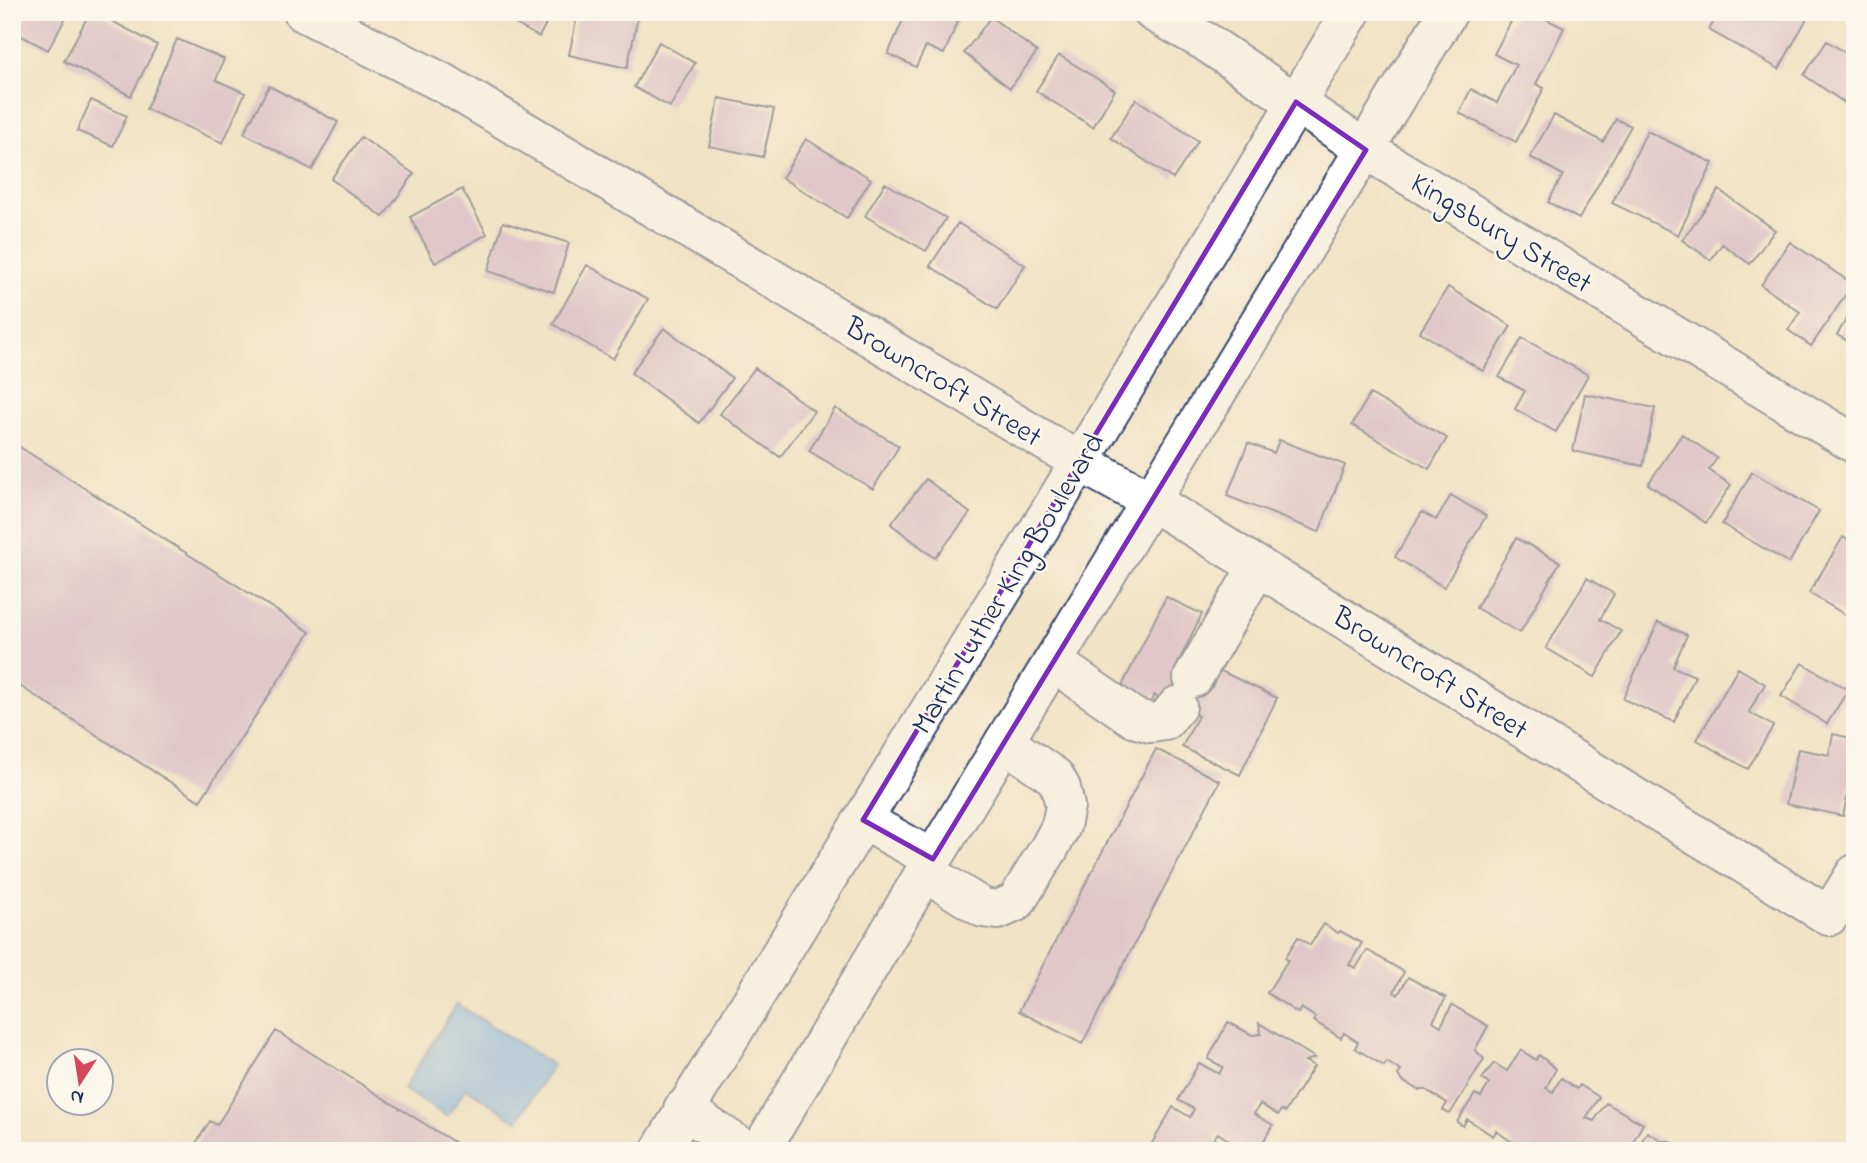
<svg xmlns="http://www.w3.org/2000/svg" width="1867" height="1163" font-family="'Indie Flower',sans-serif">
  <rect width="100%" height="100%" fill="#fbf7ec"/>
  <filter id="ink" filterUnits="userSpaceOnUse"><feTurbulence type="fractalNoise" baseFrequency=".0143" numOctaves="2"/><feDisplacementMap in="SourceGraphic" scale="14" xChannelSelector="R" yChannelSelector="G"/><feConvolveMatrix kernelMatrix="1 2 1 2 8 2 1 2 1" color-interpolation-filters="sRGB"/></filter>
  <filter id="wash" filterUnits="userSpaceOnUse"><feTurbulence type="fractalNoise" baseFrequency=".00686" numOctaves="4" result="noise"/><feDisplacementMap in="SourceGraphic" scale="28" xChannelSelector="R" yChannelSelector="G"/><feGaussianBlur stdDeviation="1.57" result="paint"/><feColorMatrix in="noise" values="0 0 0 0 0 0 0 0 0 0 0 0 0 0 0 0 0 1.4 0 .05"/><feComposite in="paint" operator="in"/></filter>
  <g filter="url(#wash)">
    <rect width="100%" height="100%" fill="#f1e3c5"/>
    <!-- water -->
    <path fill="#7bb1ea" stroke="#4b70a4" stroke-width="2" d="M457,1004l96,61 -36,56 -51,-33 -19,29 -44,-28z"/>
    <g id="blocks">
      <!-- building -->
      <path fill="#cea4d0" d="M12,12h57l-21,38 -28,-15 -8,15z
        M90,12h5l62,33 -26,51 -67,-35z
        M494,12h58l-13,25z
        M578,12h61l-12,56 -58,-13z
        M883,12h79l-18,42 -18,-8 -10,21 -28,-13 15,-34z
        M1516,12h16l32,16 -28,56 8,4 -28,54 -57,-29 12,-24 26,14 19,-38 -22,-11z
        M1719,12h74l13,8 -27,49 -70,-39z
        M991,17l46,35 -27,36 -46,-35z
        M177,39l47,20 -8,21 29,13 -22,50 -77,-34z
        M1827,41l28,18v45l-3,4 -48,-33z
        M659,42l36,21 -25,44 -36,-20z
        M1059,55l56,35 -22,37 -57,-36z
        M269,86l69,36 -26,48 -68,-37z
        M719,98l55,11 -11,48 -54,-11z
        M1136,99l62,42 -25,38 -62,-41z
        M91,100l36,16 -14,30 -36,-15z
        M1554,115l49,27 13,-23 15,7 -52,93 -31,-17 15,-27 -33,-18z
        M1647,131l66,32 -35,72 -66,-32z
        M361,137l53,37 -31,43 -52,-38z
        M806,139l65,40 -24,39 -65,-40z
        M885,183l61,35 -20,33 -61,-35z
        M462,189l25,45 -52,29 -25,-46z
        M1719,190l56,40 -25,34 -28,-20 -11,16 -29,-20z
        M503,222l66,21 -15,49 -66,-21z
        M958,223l67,42 -28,44 -67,-43z
        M1790,242l63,42 -42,62 -23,-16 12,-18 -39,-27z
        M587,265l61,34 -35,60 -60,-35z
        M1448,287l63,39 -28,45 -63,-39z
        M1855,305v40l-18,-10z
        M664,328l68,50 -33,45 -68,-50z
        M1522,338l66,37 -32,57 -41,-23 10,-18 -26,-14z
        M755,368l59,43 -34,46 -60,-43z
        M1370,394l77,44 -18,31 -77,-44z
        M1585,394l70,14 -12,58 -70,-15z
        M835,408l64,38 -26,43 -64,-38z
        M1682,434l35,24 -8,12 22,15 -25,38 -58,-39z
        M1279,440l66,25 -26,67 -92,-36 21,-53 26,10z
        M12,442l298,190 -110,169 -188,-120z
        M1752,472l67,39 -30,52 -67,-39z
        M926,479l44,34 -35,45 -44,-34z
        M1451,495l35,21 -42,71 -49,-30 27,-45 14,8z
        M1843,537l12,7 -1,76 -45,-27z
        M1516,538l44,24 -40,71 -44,-25z
        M1587,578l27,16 -14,25 21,12 -26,46 -49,-29z
        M1166,597l36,17 -27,55 37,18 7,-17 58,28 -37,77 -58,-28 16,-31 -44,-21 -7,15 -30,-14z
        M1658,622l29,13 -14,32 22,9 -21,46 -51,-23z
        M1802,663l46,27 -21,34 -46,-28z
        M1738,668l27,16 -16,28 24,14 -25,43 -51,-29z
        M1833,734l22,5v20l-12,57 -57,-12 12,-55 31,6z
        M1156,749l64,32 -138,263 -63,-33z
        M1324,924l14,9 2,-2 22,12 -13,22 7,3 11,-18 37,22 -10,20 4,3 10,-18 38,21 -13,23 8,5 11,-21 36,21 -13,24 9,9 -34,55 -7,-4 4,-7 -21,-13h-7l-17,-9 -4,-6 3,-4 -14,-9 -3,4 -29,-18 3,-6 -14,-9 -3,5 -27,-17 1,-4 -14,-9 -3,5 -31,-20 21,-33 -3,-2 13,-21 12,8z
        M1228,1022l24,13 9,-1 -2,-11 56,35 -10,3 9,5 -29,46 -4,-2 -3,5 -18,-11 -6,10 19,11 -15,25 -14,1 -26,-18 -4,5 7,6 1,7h-60l-11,-6 22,-38 17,10 4,-8 -16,-9 21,-37 20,11 4,-7 -15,-8z
        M276,1031l192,120h-277l19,-30 7,4z
        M1521,1050l15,10 3,-5 17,14 -10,19 7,4 8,-14 16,11 3,-4 19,12 -13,21 8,3 12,-18 37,21 -13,23 6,4 11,-19 16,9h6l15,10h-171l-4,-3 3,-6 -16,-11 -3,5 -26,-17 -4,7 -6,-4 18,-28 6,3 8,-13 -7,-5 12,-16 13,8z"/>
    </g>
  </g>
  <g filter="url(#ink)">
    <use href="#blocks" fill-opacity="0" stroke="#3b4a6d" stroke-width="2"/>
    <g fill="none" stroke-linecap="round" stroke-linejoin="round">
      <defs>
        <path id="minor" d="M303,12l144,73 633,377 71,39 678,415 26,-42
          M1153,12l53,30 160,108 489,294
          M1053,662l81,56 17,5 14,-2 12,-15
          M1193,678l65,-112
          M925,872l58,36 15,2 18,-8 34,-55 11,-21 4,-20 -4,-18 -6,-11 -51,-35"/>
        <path id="major" d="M863,820l70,39
          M683,1109l64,42
          M660,1151l278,-454 413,-685
          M760,1151l165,-279 523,-860"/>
      </defs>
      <!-- minor casing -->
      <use href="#minor" stroke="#3b4a6d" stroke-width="42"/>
      <!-- major casing -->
      <use href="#major" stroke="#3b4a6d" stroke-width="42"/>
      <!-- minor -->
      <use href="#minor" stroke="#fff" stroke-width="38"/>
      <!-- major -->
      <use href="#major" stroke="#fff" stroke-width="38"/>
    </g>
  </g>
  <!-- marked area -->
  <path d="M0 0H1867V1163H0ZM1296,102l70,48 -433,709 -70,-39z" fill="#f1e3c5" fill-opacity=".55" fill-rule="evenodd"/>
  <path fill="none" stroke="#7b2cbf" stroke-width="5" stroke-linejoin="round" d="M1296,102l70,48 -433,709 -70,-39z"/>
  <g text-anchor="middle" stroke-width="5" stroke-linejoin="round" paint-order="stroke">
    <!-- street labels -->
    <g font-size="30" fill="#1b2f5e" stroke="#fbf7ec">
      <text transform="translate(1502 232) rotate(31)" y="10">Kingsbury Street</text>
      <text transform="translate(944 381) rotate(31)" y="10">Browncroft Street</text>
      <text transform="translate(1007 583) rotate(-59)" y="10">Martin Luther King Boulevard</text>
      <text transform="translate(1431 672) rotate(32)" y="10">Browncroft Street</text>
    </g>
  </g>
  <!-- margin -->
  <rect width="1867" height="1163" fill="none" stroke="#fbf7ec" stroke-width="42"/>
  <!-- north arrow -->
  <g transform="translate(80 1082) rotate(192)"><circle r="33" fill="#fbf7ec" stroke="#a1a7b3" stroke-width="2"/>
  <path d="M0-5L12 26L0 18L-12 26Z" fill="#d1495b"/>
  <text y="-10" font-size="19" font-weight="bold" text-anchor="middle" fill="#1b2f5e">N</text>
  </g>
</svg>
